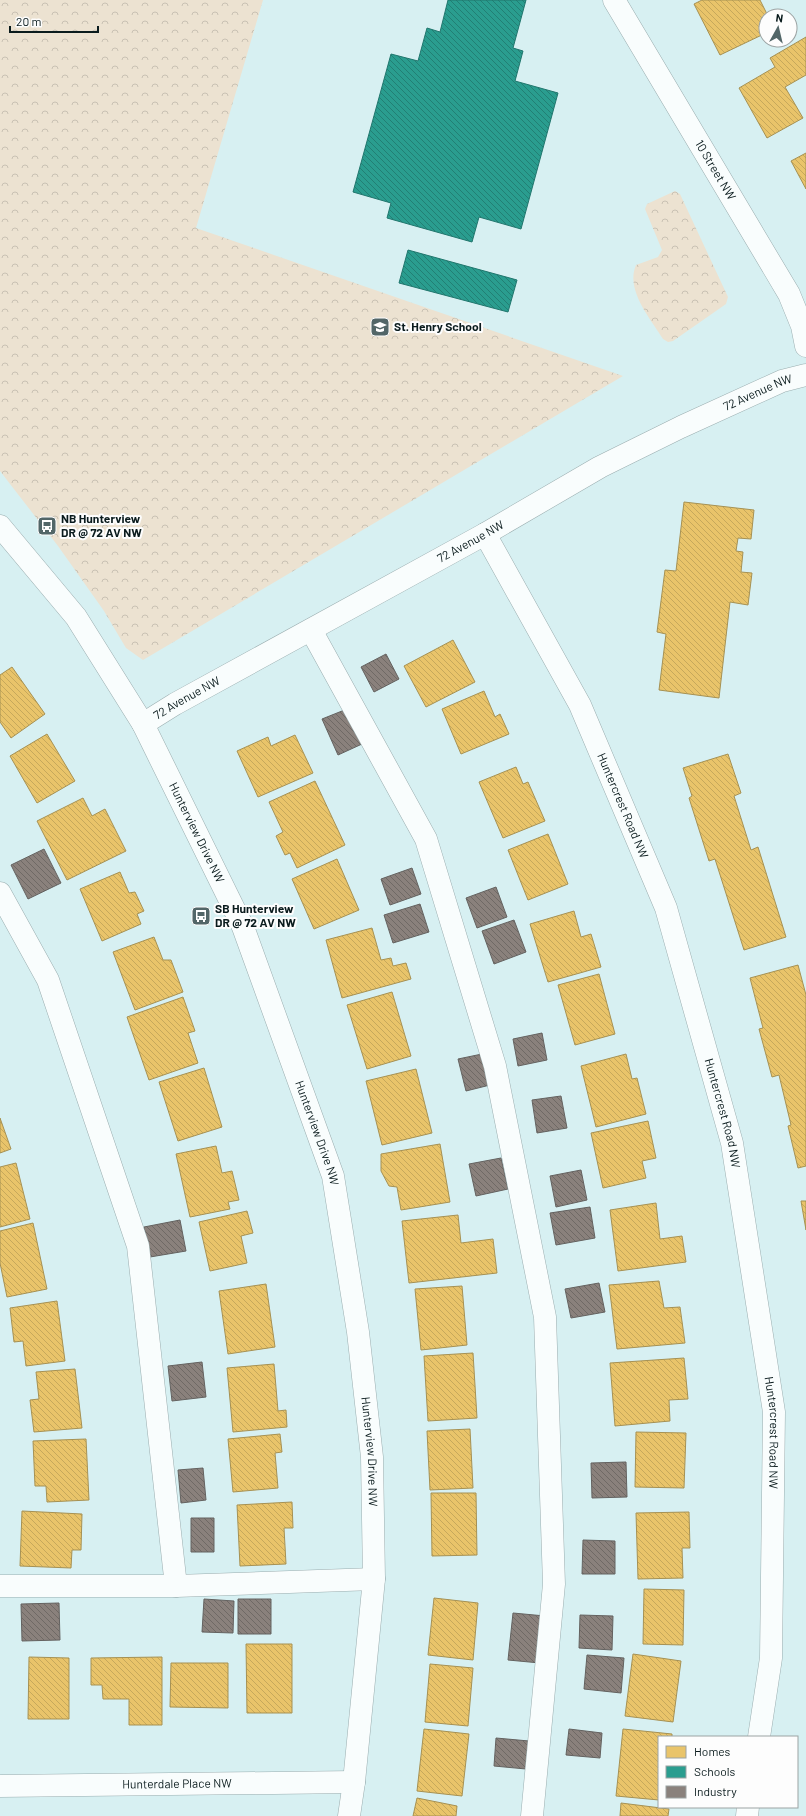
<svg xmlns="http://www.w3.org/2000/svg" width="806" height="1816" font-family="Barlow,sans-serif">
  <defs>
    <pattern id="park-crowns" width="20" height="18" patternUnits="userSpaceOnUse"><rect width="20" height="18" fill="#ece2d1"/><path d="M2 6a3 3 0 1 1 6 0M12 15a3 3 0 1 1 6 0" fill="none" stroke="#c9c1b3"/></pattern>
    <pattern id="homes-back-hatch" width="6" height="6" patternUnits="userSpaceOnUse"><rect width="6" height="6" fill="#e9c46a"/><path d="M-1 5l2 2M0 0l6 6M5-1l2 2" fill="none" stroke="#c6a85b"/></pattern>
    <pattern id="schools-back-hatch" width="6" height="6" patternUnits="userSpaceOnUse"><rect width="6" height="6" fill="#2a9d8f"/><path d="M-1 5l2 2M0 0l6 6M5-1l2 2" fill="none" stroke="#227f74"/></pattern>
    <pattern id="industry-back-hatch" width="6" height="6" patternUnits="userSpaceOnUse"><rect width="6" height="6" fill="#8a817c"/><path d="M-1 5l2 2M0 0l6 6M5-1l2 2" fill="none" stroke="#6f6965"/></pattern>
  </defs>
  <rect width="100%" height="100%" fill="#d7f0f2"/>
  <!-- park -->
  <path fill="url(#park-crowns)" d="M0,0h263l-67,228 427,148 -480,284 -17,-12 -22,-37 -46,-65 -58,-75z
    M675,191l5,3 48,103 -2,7 -53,37 -5,1 -5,-3c-12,-20 -38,-49 -27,-74l22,-8 4,-7 -17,-41 2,-5z"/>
  <!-- homes -->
  <path fill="url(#homes-back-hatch)" stroke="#a69153" d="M702,0h58l8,16h-2v17l-46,22 -26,-51z
    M806,37v38l-21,12 18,31 -36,20 -28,-50 36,-21 -5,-9z
    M806,153v36l-15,-28z
    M684,502l70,8 -3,29 -13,-1 -2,13 7,1 -2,20 11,1 -4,32 -18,-3 -11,96 -60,-8 7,-56 -9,-2 8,-62 11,1z
    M453,640l22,42 -49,25 -22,-41z
    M12,667l33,47 -34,24 -11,-16v-47z
    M484,691l11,26 5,-3 9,20 -48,20 -19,-45z
    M47,734l28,47 -38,22 -27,-47z
    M295,735l18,38 -55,24 -21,-46 31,-14 3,9z
    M728,754l13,39 -7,3 17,54 7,-3 28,90 -42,13 -29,-91 -6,2 -20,-63 3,-2 -9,-28z
    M516,767l7,17 5,-2 17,39 -42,17 -24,-56z
    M315,781l30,64 -48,23 -7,-15 -5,2 -9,-19 7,-4 -14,-30z
    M83,798l9,18 13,-7 21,42 -59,29 -30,-59z
    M548,834l20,50 -40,16 -20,-50z
    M337,859l22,51 -45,19 -22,-50z
    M120,872l9,21 6,-1 9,19 -7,3 4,10 -39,17 -22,-52z
    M574,911l7,26 10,-3 10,33 -53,15 -18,-58z
    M372,928l9,32 10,-2 2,8 13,-3 5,16 -69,19 -16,-58z
    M154,937l9,23h8l12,32 -48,18 -22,-58z
    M798,965l8,30v171l-8,2 -10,-42 3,-1 -12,-50 -7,2 -13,-48 4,-1 -13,-50z
    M599,974l16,60 -40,11 -17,-60z
    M392,992l19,64 -44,13 -20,-64z
    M183,997l12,34 -7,2 10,30 -49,17 -22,-63z
    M626,1054l6,25 5,-1 9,36 -50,13 -15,-61z
    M204,1068l18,59 -44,14 -19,-59z
    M416,1069l16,64 -50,12 -16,-64z
    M0,1118l11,31 -11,4z
    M648,1121l8,37 -14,3 4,17 -43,10 -12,-55z
    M440,1144l10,58 -49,8 -4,-23 -8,-1 -8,-15v-17z
    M216,1146l6,27 10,-2 7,29 -11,2 2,7 -40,8 -14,-63z
    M16,1163l14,56 -30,8v-60z
    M801,1201h5v29z
    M656,1203l4,36 22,-3 4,26 -68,9 -8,-61z
    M247,1211l6,22 -12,3 6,27 -37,8 -11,-49z
    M458,1215l3,28 32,-4 4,34 -88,10 -7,-62z
    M33,1223l14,66 -40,8 -7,-34v-32z
    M659,1281l5,27 16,-1 5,36 -68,6 -8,-64z
    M266,1284l9,63 -47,7 -9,-63z
    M462,1286l5,59 -46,5 -6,-61z
    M57,1301l8,60 -39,5 -3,-25 -9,1 -4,-34z
    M473,1353l4,65 -49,3 -4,-65z
    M684,1358l4,41 -19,1 1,21 -55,5 -5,-63z
    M274,1364l4,47 8,-1 1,17 -54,5 -6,-64z
    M75,1369l7,59 -48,4 -4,-32 9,-1 -3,-27z
    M470,1429l3,59 -43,2 -3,-59z
    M636,1432l50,1 -2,55 -49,-1z
    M280,1434l2,18 -7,1 3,35 -45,4 -5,-53z
    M86,1439l3,61 -42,2 -1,-16h-11l-2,-45z
    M431,1493h45l1,62 -45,1z
    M292,1502l1,26h-9l2,36 -46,2 -3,-61z
    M22,1511l60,3 -1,36h-9l-1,18 -51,-2z
    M689,1512l1,36h-8l1,30 -45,1 -2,-66z
    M644,1589l40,1 -1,55 -40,-1z
    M434,1598l44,5 -5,57 -45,-5z
    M246,1644h46v69h-45z
    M633,1654l48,7 -8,61 -48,-6z
    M29,1657l40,1v61h-41z
    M162,1657v68h-33v-26h-26l-1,-14h-11v-27z
    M171,1663h57v45l-58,-1z
    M430,1664l43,4 -5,58 -43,-4z
    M424,1729l45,5 -7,62 -45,-5z
    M623,1729l49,5v3h-13v63l-43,-4z
    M417,1798l40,8 -1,10h-43z
    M621,1803l48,6 -1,7h-48z"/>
  <!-- schools -->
  <path fill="url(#schools-back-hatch)" stroke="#20766d" d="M448,0h78l-13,48 10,3 -8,30 43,12 -37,136 -42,-12 -7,25 -85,-24 4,-15 -38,-11 38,-138 27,7 9,-33 13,4z
    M408,250l109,30 -9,32 -109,-29z"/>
  <!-- industry -->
  <path fill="url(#industry-back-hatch)" stroke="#646260" d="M386,654l13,25 -25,13 -13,-25z
    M347,709l15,35 -24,11 -16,-36z
    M44,849l17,34 -33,16 -17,-34z
    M412,868l9,26 -31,11 -9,-26z
    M496,887l11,30 -30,11 -11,-30z
    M420,904l9,28 -36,11 -9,-28z
    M514,920l12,32 -32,12 -12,-33z
    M542,1033l5,27 -29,6 -5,-27z
    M482,1054l8,31 -24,6 -8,-32z
    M561,1096l6,32 -30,5 -5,-33z
    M501,1158l7,31 -32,7 -7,-32z
    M581,1170l6,30 -31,7 -6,-31z
    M590,1207l5,31 -39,7 -6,-32z
    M180,1220l6,31 -36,6 -6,-30z
    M599,1283l6,29 -34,6 -6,-29z
    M202,1362l4,35 -34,4 -4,-35z
    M626,1462l1,35 -35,1 -1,-35z
    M203,1468l3,32 -25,3 -3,-33z
    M191,1518h23v34h-23z
    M583,1540l32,1v33h-33z
    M204,1599l30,2 -1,32 -31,-1z
    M238,1599h33v35h-33z
    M59,1603l1,37 -38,1 -1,-37z
    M513,1613l32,3 -5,47 -32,-3z
    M580,1615l33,1 -1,34 -33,-2z
    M587,1655l37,3 -3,35 -37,-4z
    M569,1729l33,4 -2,25 -34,-3z
    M496,1738l33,3 -3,28 -32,-3z"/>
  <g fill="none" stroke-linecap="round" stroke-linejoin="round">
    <defs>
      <g id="minor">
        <path id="s1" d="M614,0l175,294 13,32 4,20"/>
        <path id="s2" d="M0,526l76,91 67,107 100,203 90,249 25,156 14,125 2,122 -20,203 -5,34"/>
        <path id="s3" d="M485,534l95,171 86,203 66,235 42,269 -3,246 -12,79"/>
        <path d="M311,630l115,209 69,227 50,251 9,267 -22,232"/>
        <path id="s4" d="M143,724l32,-20 310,-170 115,-67 81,-40 101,-46 24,-6"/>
        <path d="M0,893l48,87 90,266 38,340"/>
        <path d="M0,1586h176l198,-7"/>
        <path id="s5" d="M0,1786l354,-4"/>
        <path d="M747,1816l1,-9"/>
      </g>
    </defs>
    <!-- minor casing -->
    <use href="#minor" stroke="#9aadaf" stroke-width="23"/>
    <!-- minor -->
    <use href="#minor" stroke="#f9fdfd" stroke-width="22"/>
  </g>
  <!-- icons -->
  <defs>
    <symbol id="school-square" viewBox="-11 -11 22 22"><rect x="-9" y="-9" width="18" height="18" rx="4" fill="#526668" stroke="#fdfdfd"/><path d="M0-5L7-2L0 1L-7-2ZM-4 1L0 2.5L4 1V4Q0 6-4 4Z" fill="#fff"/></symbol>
    <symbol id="bus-square" viewBox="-11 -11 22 22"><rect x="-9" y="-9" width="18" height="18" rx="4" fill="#526668" stroke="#fdfdfd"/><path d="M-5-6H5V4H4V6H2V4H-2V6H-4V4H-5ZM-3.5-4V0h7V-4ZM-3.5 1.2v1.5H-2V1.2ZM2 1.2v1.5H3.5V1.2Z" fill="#fff"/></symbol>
  </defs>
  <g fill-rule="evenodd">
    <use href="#school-square" x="369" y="316" width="22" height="22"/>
    <use href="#bus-square" x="36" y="515" width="22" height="22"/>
    <use href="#bus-square" x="190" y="905" width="22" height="22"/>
  </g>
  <g text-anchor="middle" stroke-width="4" stroke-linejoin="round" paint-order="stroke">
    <!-- street labels -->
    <g font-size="12" fill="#0a1b1d" stroke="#fdfdfd">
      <text dy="4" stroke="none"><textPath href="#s1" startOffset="198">10 Street NW</textPath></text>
      <text dy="4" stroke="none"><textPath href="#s4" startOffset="699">72 Avenue NW</textPath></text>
      <text dy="4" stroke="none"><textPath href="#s4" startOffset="375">72 Avenue NW</textPath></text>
      <text dy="4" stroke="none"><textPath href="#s4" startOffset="51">72 Avenue NW</textPath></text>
      <text dy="4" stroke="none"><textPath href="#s3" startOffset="305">Huntercrest Road NW</textPath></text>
      <text dy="4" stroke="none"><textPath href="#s2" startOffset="366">Hunterview Drive NW</textPath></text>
      <text dy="4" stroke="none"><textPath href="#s3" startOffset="629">Huntercrest Road NW</textPath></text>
      <text dy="4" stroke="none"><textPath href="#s2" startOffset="690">Hunterview Drive NW</textPath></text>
      <text dy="4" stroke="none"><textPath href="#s3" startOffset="953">Huntercrest Road NW</textPath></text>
      <text dy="4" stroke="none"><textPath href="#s2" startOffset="1014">Hunterview Drive NW</textPath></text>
      <text dy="4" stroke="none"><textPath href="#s5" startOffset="177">Hunterdale Place NW</textPath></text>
    </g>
    <!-- poi labels -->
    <g font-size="12" font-weight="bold" fill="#0a1b1d" stroke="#fdfdfd" text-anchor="start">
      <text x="394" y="331">St. Henry School</text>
      <text x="61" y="523">NB Hunterview<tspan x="61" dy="14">DR @ 72 AV NW</tspan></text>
      <text x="215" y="913">SB Hunterview<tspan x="215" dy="14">DR @ 72 AV NW</tspan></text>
    </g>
  </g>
  <!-- legend -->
  <rect x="658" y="1736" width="140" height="72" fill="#fdfdfd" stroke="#9ca3a3"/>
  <rect x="666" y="1746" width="20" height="12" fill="#e9c46a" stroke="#9ca3a3"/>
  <text x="694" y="1756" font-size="12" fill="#0a1b1d">Homes</text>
  <rect x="666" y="1766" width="20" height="12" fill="#2a9d8f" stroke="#9ca3a3"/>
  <text x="694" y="1776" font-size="12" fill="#0a1b1d">Schools</text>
  <rect x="666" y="1786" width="20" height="12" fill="#8a817c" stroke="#9ca3a3"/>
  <text x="694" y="1796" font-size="12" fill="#0a1b1d">Industry</text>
  <!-- north arrow -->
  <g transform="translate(778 28) rotate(8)"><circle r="19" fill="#fdfdfd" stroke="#9ca3a3"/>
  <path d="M0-3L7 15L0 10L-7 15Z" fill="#526668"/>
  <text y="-6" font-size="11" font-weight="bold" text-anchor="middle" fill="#0a1b1d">N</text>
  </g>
  <!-- scale -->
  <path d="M10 26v6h88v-6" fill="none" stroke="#0a1b1d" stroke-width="2"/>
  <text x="16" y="26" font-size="12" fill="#0a1b1d" stroke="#fdfdfd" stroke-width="3" paint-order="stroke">20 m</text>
</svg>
